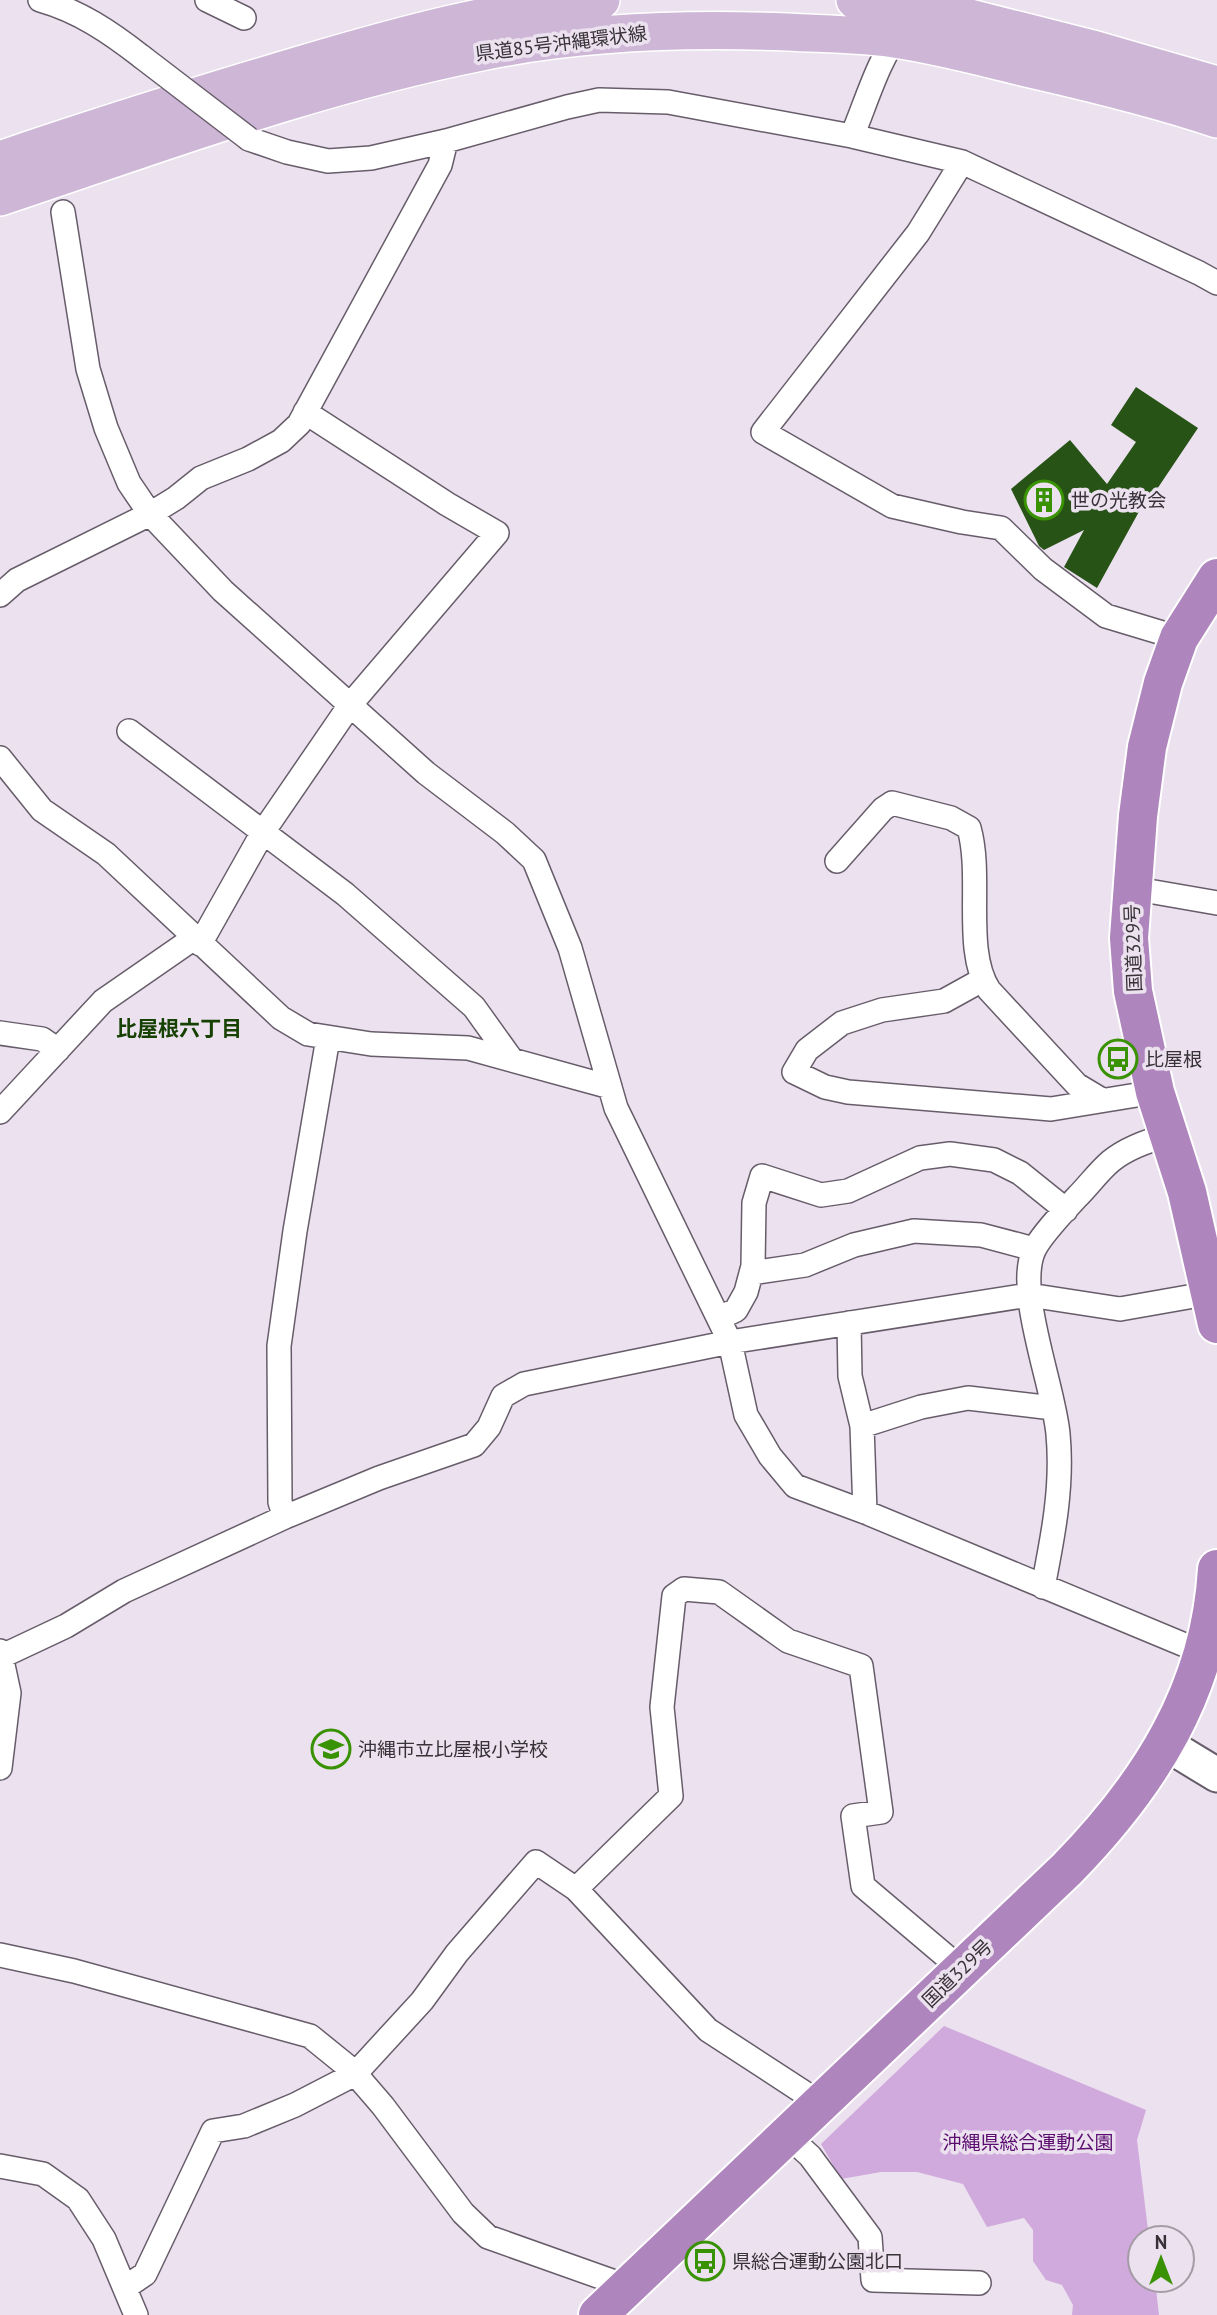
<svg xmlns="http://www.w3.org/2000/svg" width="1217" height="2315" font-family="'PT Sans','Noto Sans JP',sans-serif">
  <rect width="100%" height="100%" fill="#ece1ef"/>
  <!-- green -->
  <path fill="#d0aadc" d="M944,2026l202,84 -9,30 12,98h-9v42h15l4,35h-87l1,-10 -11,-20 -16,-5 -13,-19v-31l-9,-12 -37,9 -24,-43 -46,-12h-36l-40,7 -20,-35z"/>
  <!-- building -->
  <path fill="#275316" d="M1136,387l62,41 -55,82 -2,-2 -44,80 -33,-21 20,-37 -40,20 -5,-4 -28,-57 59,-49 37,44 29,-42 -25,-17z"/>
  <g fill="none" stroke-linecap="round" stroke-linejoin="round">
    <defs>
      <path id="street" d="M40,0c39,11 70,32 102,57
        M207,0l37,18
        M852,136c14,-33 27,-79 49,-105
        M249,139l38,13 41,9 43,-3 75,-17 121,-34 32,-7 69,2 184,34 110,26 237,111 18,10
        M962,162l-44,71 -155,199 129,74 70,16 39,6 42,41 63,47 73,22
        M63,212l25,157 18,59 23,55 21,31 73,77 203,182 79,60 29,27 36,88 46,160 114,234 16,73 24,41 25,30 70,26 339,141
        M0,595l17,-15 133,-66 26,-16 25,-20 47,-19 33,-18 18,-17 141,-259 6,-24
        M129,731l216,163 129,113 38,53
        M0,758l42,52 64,44 175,164 27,16 63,10 97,4 142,39
        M837,861l46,-52 9,-6 59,15 18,10c14,49 -6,122 20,162l88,95 25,15
        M1131,888l86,15
        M200,944l63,-112 87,-127 147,-172 -50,-29 -142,-92
        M982,980l-38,21 -62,9 -40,13 -35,27 -13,22 31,15 23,5 203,17 104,-17
        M0,1033l42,6 16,11
        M0,1112l103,-111 91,-63
        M751,1273l54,-8 49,-20 60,-14 67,4 53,14
        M719,1318l17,-8 10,-18 7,-26 1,-63 8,-27 59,19 27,-4 72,-33 30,-4 44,6 26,13 46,37
        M849,1323l1,53 12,50 3,86
        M862,1426l59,-19 47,-9 85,10
        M285,1517l-5,-15 -1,-156 16,-115 33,-193
        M1043,1587c10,-51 20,-101 15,-153 -4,-47 -43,-143 -24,-184 7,-15 32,-41 44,-54 11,-11 21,-25 33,-35 16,-13 39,-21 58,-26
        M0,1651l9,42 -9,75
        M0,1657l66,-31 58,-35 161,-74 94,-39 95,-33 15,-18 14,-31 21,-12 206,-42 299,-47 91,14 91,-16
        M576,1889l95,-93 -9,-89 12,-111 10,-7 35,3 69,49 73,25 20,146 -28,4 10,70 98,83
        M0,1955l74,16 236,65 42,34 31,36 80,107 25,24 138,49
        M788,2136l22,20 60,81 3,43 106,3
        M0,2166l43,8 35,25 26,40 32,76
        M126,2287l19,-13 68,-143 31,-5 51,-21 60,-31 67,-73 35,-48 79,-91 40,27 132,141 95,62 17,14"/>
      <path id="secondary" d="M1166,1744l51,31"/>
      <path id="primary" d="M855,0l103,15 138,35 121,35
        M0,160c99,-34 199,-65 300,-95 98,-29 198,-57 301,-65
        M0,197c159,-53 316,-112 481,-145 101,-21 204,-24 306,-20 36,2 72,2 107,7 48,7 94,20 141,31 61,14 123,29 182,49"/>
      <path id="highway" d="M1217,578l-38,60 -16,45 -16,64 -9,69 -9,122 4,53 22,101 32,100 30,132
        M598,2315l469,-446c83,-85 143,-179 150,-300"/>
    </defs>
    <!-- street casing -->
    <use href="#street" stroke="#675d6a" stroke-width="26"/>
    <!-- secondary casing -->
    <use href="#secondary" stroke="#675d6a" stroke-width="37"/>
    <!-- primary casing -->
    <use href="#primary" stroke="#fff" stroke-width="40"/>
    <!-- highway casing -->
    <use href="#highway" stroke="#fff" stroke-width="42"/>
    <!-- street -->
    <use href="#street" stroke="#fff" stroke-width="23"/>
    <!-- secondary -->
    <use href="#secondary" stroke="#fff" stroke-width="33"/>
    <!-- primary -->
    <use href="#primary" stroke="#ceb6d7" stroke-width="37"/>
    <!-- highway -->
    <use href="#highway" stroke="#ae85bc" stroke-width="38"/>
    <defs>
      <path id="street-bridge" d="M142,57l107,82"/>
    </defs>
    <!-- street-bridge casing -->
    <use href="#street-bridge" stroke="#675d6a" stroke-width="26" stroke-linecap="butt"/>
    <!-- street-bridge -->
    <use href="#street-bridge" stroke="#fff" stroke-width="23"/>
  </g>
  <!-- icons -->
  <defs>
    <symbol id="building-ring" viewBox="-11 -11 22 22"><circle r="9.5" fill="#ece1ef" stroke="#399203" stroke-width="1.5"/><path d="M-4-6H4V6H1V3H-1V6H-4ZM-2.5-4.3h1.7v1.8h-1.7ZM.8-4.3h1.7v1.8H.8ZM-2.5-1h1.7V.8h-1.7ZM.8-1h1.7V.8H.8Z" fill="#399203"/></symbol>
    <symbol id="bus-ring" viewBox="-11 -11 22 22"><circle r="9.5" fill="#ece1ef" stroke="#399203" stroke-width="1.5"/><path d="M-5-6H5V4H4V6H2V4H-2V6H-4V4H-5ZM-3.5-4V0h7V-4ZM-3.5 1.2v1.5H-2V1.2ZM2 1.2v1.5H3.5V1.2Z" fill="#399203"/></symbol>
    <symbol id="school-ring" viewBox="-11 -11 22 22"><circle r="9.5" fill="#ece1ef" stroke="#399203" stroke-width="1.5"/><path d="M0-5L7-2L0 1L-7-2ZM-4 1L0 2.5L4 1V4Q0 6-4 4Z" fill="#399203"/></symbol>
  </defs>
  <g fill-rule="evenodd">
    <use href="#building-ring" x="1022" y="478" width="44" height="44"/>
    <use href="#bus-ring" x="1096" y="1037" width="44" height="44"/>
    <use href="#school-ring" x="309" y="1727" width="44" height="44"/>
    <use href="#bus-ring" x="683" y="2239" width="44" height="44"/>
  </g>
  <g text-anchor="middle" stroke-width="7" stroke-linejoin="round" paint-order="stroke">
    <!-- street labels -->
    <g font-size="19" fill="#363237" stroke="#ece1ef">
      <text transform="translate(561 43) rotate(-7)" y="7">県道85号沖縄環状線</text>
      <text transform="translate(1133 948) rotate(-92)" y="7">国道329号</text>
      <text transform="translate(957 1973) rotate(-44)" y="7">国道329号</text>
    </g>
    <!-- poi labels -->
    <g font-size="19" fill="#363237" stroke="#ece1ef" text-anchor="start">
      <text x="1071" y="507">世の光教会</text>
      <text x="1145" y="1066">比屋根</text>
      <text x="358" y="1756">沖縄市立比屋根小学校</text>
      <text x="732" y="2268">県総合運動公園北口</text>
    </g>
    <!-- park labels -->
    <g font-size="19" fill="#5a0d6f" stroke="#ece1ef">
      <text x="1028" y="2149">沖縄県総合運動公園</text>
    </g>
    <!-- neighbourhood labels -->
    <g font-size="21" font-weight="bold" fill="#164103" stroke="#ece1ef">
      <text x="179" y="1036">比屋根六丁目</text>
    </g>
  </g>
  <!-- north arrow -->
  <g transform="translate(1161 2259)"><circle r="33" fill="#ece1ef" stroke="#a39ba5" stroke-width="2"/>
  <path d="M0-5L12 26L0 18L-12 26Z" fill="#399203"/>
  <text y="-10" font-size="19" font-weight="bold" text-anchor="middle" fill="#363237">N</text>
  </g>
</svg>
